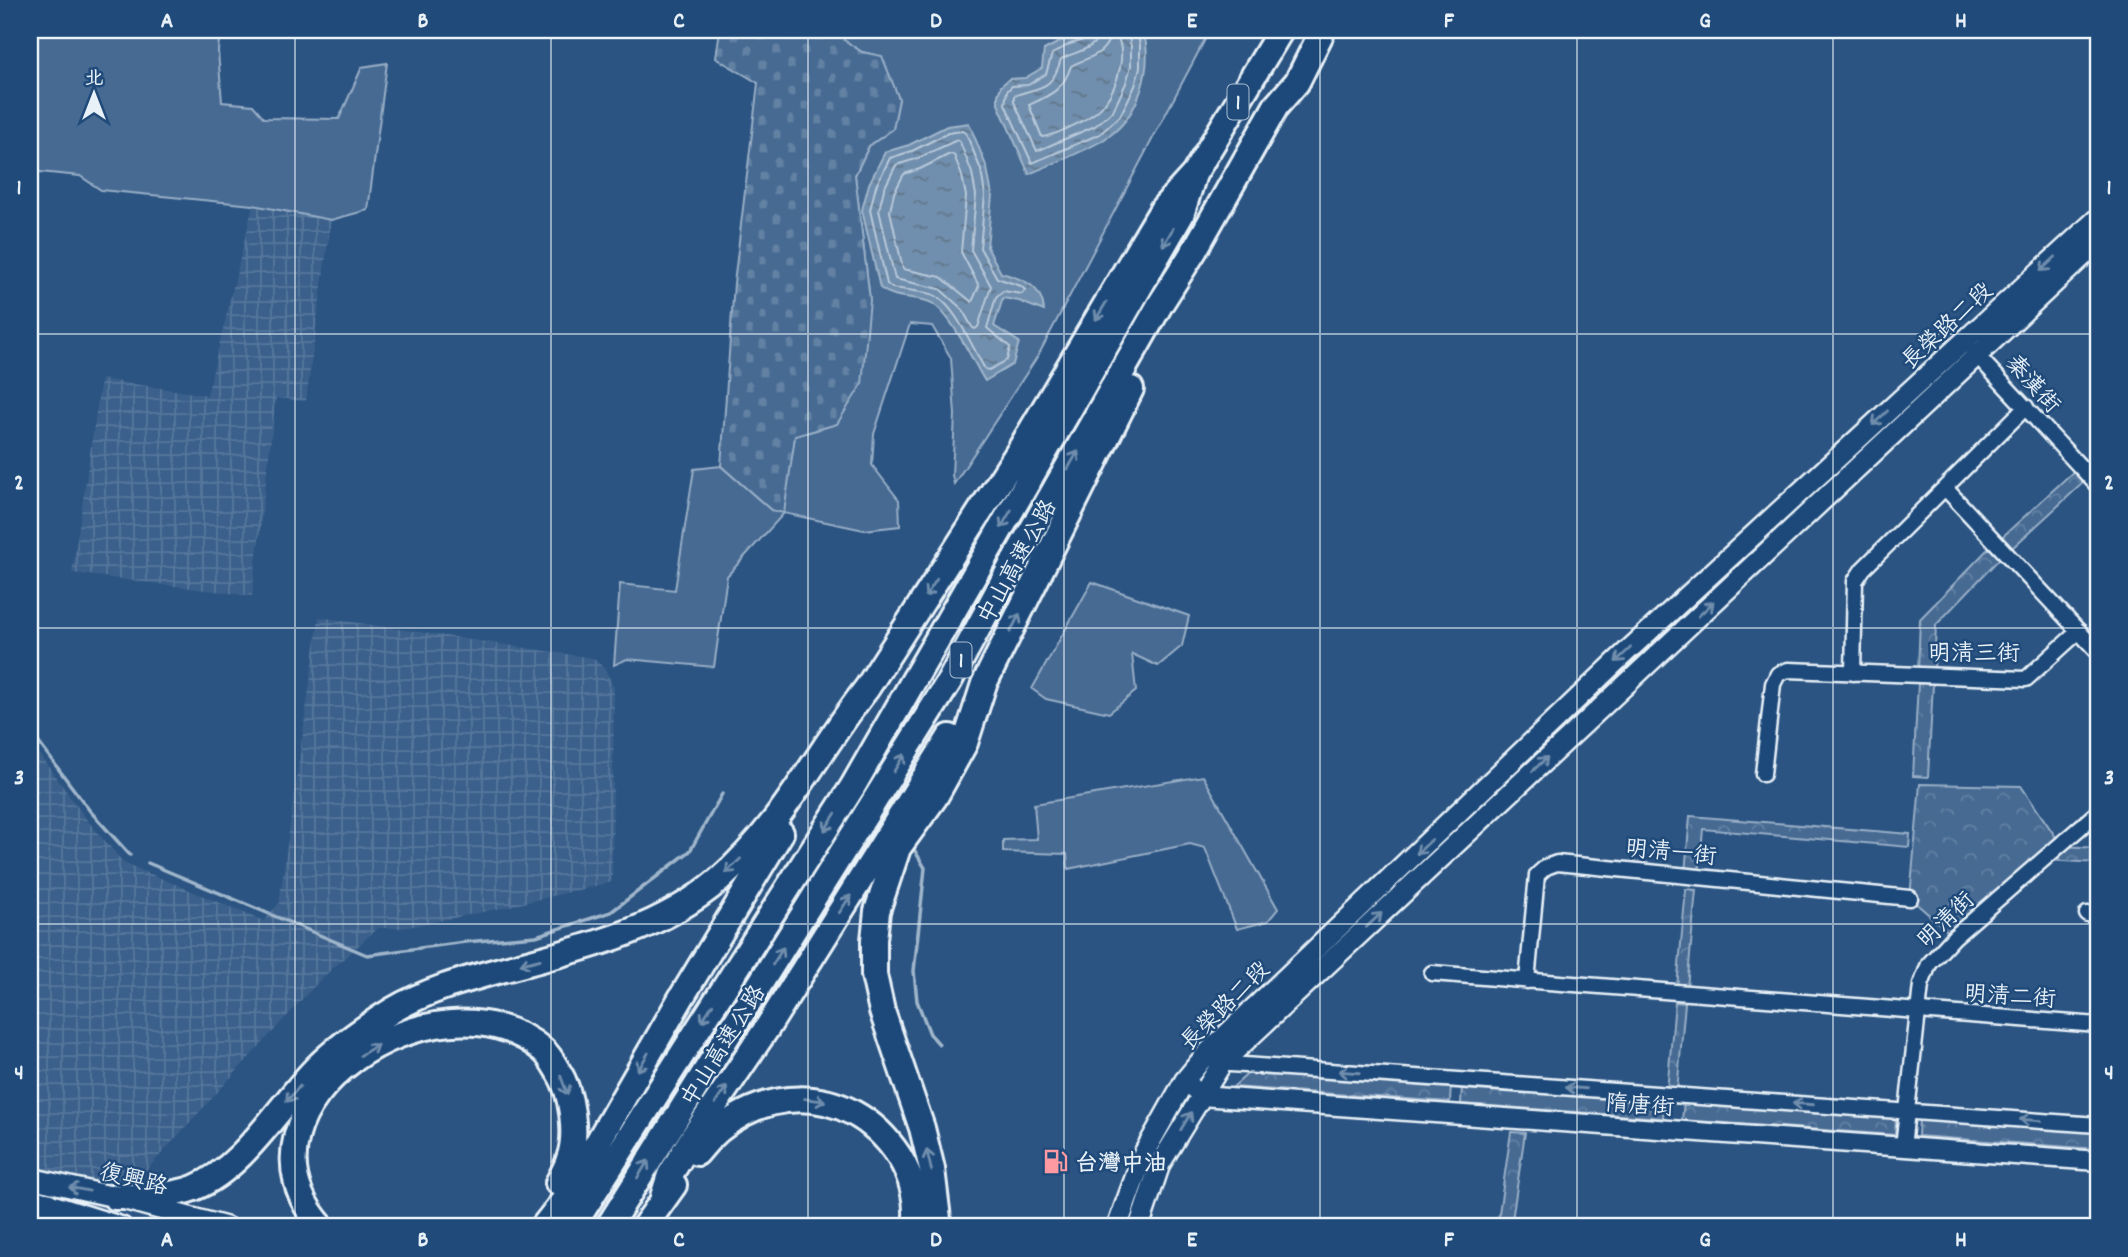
<svg xmlns="http://www.w3.org/2000/svg" width="2128" height="1257" font-family="Dekko,'LXGW WenKai TC',sans-serif">
  <defs>
    <pattern id="industrial-grid" width="8" height="8" patternUnits="userSpaceOnUse" patternTransform="scale(1.75)"><rect width="8" height="8" fill="#3a608b"/><path d="M0 4h8M4 0v8" fill="none" stroke="#56779c"/></pattern>
    <pattern id="cemetery-stones" width="16" height="16" patternUnits="userSpaceOnUse" patternTransform="scale(1.75)"><rect width="16" height="16" fill="#476b93"/><path d="M2 7V4a2 2 0 0 1 4 0v3zM10 15v-3a2 2 0 0 1 4 0v3z" fill="#6281a3"/></pattern>
    <pattern id="park-crowns" width="20" height="18" patternUnits="userSpaceOnUse" patternTransform="scale(1.75)"><rect width="20" height="18" fill="#476b93"/><path d="M2 6a3 3 0 1 1 6 0M12 15a3 3 0 1 1 6 0" fill="none" stroke="#6281a3"/></pattern>
    <pattern id="water-ripples" width="26" height="14" patternUnits="userSpaceOnUse" patternTransform="scale(1.75)"><rect width="26" height="14" fill="#708ead"/><path d="M2 4q2-2 4 0t4 0M15 11q2-2 4 0t4 0" fill="none" stroke="#61768a"/></pattern>
  </defs>
  <rect width="100%" height="100%" fill="#2b5482"/>
  <filter id="ink" filterUnits="userSpaceOnUse"><feTurbulence type="fractalNoise" baseFrequency=".0143" numOctaves="2"/><feDisplacementMap in="SourceGraphic" scale="14" xChannelSelector="R" yChannelSelector="G"/><feConvolveMatrix kernelMatrix="1 2 1 2 8 2 1 2 1" color-interpolation-filters="sRGB"/></filter>
  <g filter="url(#ink)">
    <!-- industrial -->
    <path fill="url(#industrial-grid)" d="M253,205l78,15 -25,181 -30,-3 -24,198 -180,-23 29,-194 106,16z
      M319,617l274,41 12,11 9,19 -2,194 -114,27 -94,19h-26l-58,52 -210,230 -80,-23v-446l57,79 37,43 140,58 15,-18z"/>
    <!-- grass -->
    <path fill="#476b93" stroke="#98aec6" stroke-width="2" d="M30,30h190l-2,21 4,51 31,3 11,13 75,1 23,-52 25,-4 -19,147 -37,10 -78,-15 -152,-15 -21,-14 -50,-5z
      M843,30h367l-171,324 -85,130 -2,-9 3,-60 -4,-57 -19,-32 -22,-2 -36,110 -2,31 27,35 1,26 -36,4 -80,-17 -57,63 -13,91 -87,-8 -13,6 6,-81 55,6 19,-121 27,-3 50,44 19,-47 5,-27 42,-12 33,-124 -15,-125 14,-29 24,-17 6,-30 -17,-42 -20,-5 -19,-12z
      M1092,582l97,34 -7,30 -24,20 -26,-12 4,37 -27,22 -63,-14 -14,-10z
      M1203,776l75,133 -10,12 -31,8 -32,-81 -15,-4 -122,25 -1,-15 -64,-2v-12l34,-1 -3,-35z"/>
    <!-- cemetery -->
    <path fill="url(#cemetery-stones)" stroke="#98aec6" stroke-width="2" d="M720,30h123l1,10 18,12 20,4 17,43 -6,30 -24,17 -14,29 15,125 -8,84 -25,40 -42,12 -11,77 -13,-3 -50,-44 13,-183 24,-200 -42,-25z"/>
    <!-- park -->
    <path fill="url(#park-crowns)" stroke="#98aec6" stroke-width="2" d="M2074,471l10,11 -73,67 -10,-11z
      M1989,548l11,10 -64,67 -2,46h-16l2,-52z
      M1918,683l15,1 -5,93 -15,-1z
      M1920,784l101,2 41,60 36,2v15l-53,-3 -91,77 -44,-39z
      M1690,816l220,18 -1,13 -206,-18 -4,45 -14,-1z
      M1686,889l10,1 -9,98 -10,-1z
      M1675,1002l10,1 -8,89 -10,-1z
      M1253,1069l198,14 -1,19 -217,-15z
      M1462,1084l202,15 -1,19 -202,-14z
      M1684,1101l212,14 -1,20 -213,-15z
      M1919,1118l179,12v19l-180,-13z
      M1511,1132l14,1 -14,94h-14z"/>
    <!-- water -->
    <path fill="url(#water-ripples)" stroke="#a0b6cb" stroke-width="2" d="M1095,30h48c11,38 -4,89 -40,110 -23,14 -50,23 -74,34l-31,-70v-9l3,-9 8,-7 16,-1 17,-10 2,-18 23,-12z
      M969,123l18,45 5,27 -5,52 14,26c22,6 41,12 43,38l-25,-10 -16,-3 -9,28 25,16 -6,22 -28,17c-12,-19 -37,-75 -58,-80 -16,-5 -33,-2 -47,-13l-18,-78 7,-26 16,-32 24,-7 38,-19z"/>
    <g fill="none" stroke-linecap="round" stroke-linejoin="round">
      <!-- shore -->
      <path stroke="#b8c9da" stroke-width="2" d="M1091,30l-4,9 -17,5 -18,10 -6,20 -18,11 -16,1 -5,5 -2,13 27,59 68,-29 20,-18 15,-30 5,-19v-22l-4,-15
        M1100,30c-2,20 -24,21 -39,29 -9,32 -20,27 -47,37v6l23,49 58,-25 18,-15 13,-28 5,-17v-20l-4,-16
        M1114,32c15,18 4,54 -10,72 -9,13 -47,31 -62,33l-13,-32c22,-10 34,-15 42,-39 18,-10 34,-9 40,-33z
        M962,131l4,2 15,37 4,25 -5,53 17,30 24,8 4,4 -3,4 -19,-3 -7,6 -9,31 23,19 -3,13 -18,10 -4,-1c-12,-20 -31,-68 -54,-75 -12,-3 -26,-4 -39,-6l-5,-4 -17,-74 6,-24 14,-28 22,-7 36,-18z
        M957,140l3,2 12,31 4,22 -5,55 20,36 -13,41 -3,2 -3,-2 -10,-18 -22,-20 -45,-10 -16,-69 5,-21 12,-24 20,-6z
        M950,154l4,1 8,21 4,20 -5,56 18,34 -7,16 -31,-25 -38,-8 -13,-58 4,-18 10,-19 16,-5z"/>
      <!-- stream -->
      <path stroke="#a0b6cb" stroke-width="3.5" d="M30,731l60,80 40,44
        M912,846l13,22 -11,103 3,30 13,33 9,10
        M148,863l219,92 98,-13 71,-6 75,-24 79,-61 32,-57"/>
      <defs>
        <path id="minor" d="M1972,350l126,136
          M1946,489l152,163
          M1853,673l2,-92 8,-12 163,-162
          M1763,774l10,-90 5,-10 10,-4 238,9 53,-48
          M2087,914l11,1
          M1432,973l666,52
          M1527,981l10,-106 9,-8 11,-4 353,35
          M1216,1063l882,62
          M1903,1147l18,-162 8,-21 25,-27 144,-125"/>
        <path id="tertiary" d="M1185,1080l16,16 897,65"/>
        <path id="secondary" d="M30,1178l85,19 111,30
          M30,1198l92,29
          M1117,1227l27,-74 41,-73 23,-28 414,-396 476,-438
          M1139,1227l21,-63 62,-101 876,-821"/>
        <path id="motorway" d="M697,1153c54,-70 152,-74 202,3 13,21 20,47 16,71
          M115,1197c25,0 55,0 79,-9 50,-20 86,-84 123,-121 22,-22 50,-41 76,-57 32,-19 68,-29 104,-39 78,-21 158,-37 222,-91 64,-55 97,-127 148,-192l152,-237 144,-243 31,-34
          M663,1197l7,-22 23,-38 74,-109 183,-291
          M47,1205l26,22
          M322,1227c-107,-120 116,-266 221,-177 6,5 11,14 15,21 14,21 20,64 11,88 -2,8 -7,16 -11,24
          M543,1227l22,-28 116,-201 100,-165
          M572,1227l281,-441 328,-571 13,-41 87,-144
          M608,1227l342,-547 62,-115 149,-262 33,-52 82,-145 21,-24 26,-52
          M644,1227l30,-42
          M939,1227l-7,-58 -10,-41 -40,-117 -8,-36v-35l3,-29 21,-63 37,-51 30,-54 19,-59 147,-295"/>
      </defs>
      <!-- minor casing -->
      <use href="#minor" stroke="#e8f1f8" stroke-width="19"/>
      <!-- tertiary casing -->
      <use href="#tertiary" stroke="#e8f1f8" stroke-width="23"/>
      <!-- secondary casing -->
      <use href="#secondary" stroke="#e8f1f8" stroke-width="24"/>
      <!-- motorway casing -->
      <use href="#motorway" stroke="#e8f1f8" stroke-width="30"/>
      <!-- minor -->
      <use href="#minor" stroke="#1f4a7a" stroke-width="14"/>
      <!-- tertiary -->
      <use href="#tertiary" stroke="#1f4a7a" stroke-width="18"/>
      <!-- secondary -->
      <use href="#secondary" stroke="#1f4a7a" stroke-width="19"/>
      <!-- motorway -->
      <use href="#motorway" stroke="#1f4a7a" stroke-width="24"/>
    </g>
    <!-- one-way arrows -->
    <defs><path id="oneway-shaft" d="M-6 0H5M1.5-3L5.5 0L1.5 3" fill="none" stroke-width="1.6" stroke-linecap="round" stroke-linejoin="round" transform="scale(1.75)"/></defs>
    <g stroke="#6f8dac">
      <use href="#oneway-shaft" transform="translate(1168 237) rotate(120)"/>
      <use href="#oneway-shaft" transform="translate(2048 264) rotate(137)"/>
      <use href="#oneway-shaft" transform="translate(1101 311) rotate(121)"/>
      <use href="#oneway-shaft" transform="translate(1880 418) rotate(137)"/>
      <use href="#oneway-shaft" transform="translate(1073 460) rotate(-60)"/>
      <use href="#oneway-shaft" transform="translate(1006 519) rotate(120)"/>
      <use href="#oneway-shaft" transform="translate(931 588) rotate(123)"/>
      <use href="#oneway-shaft" transform="translate(1706 609) rotate(-43)"/>
      <use href="#oneway-shaft" transform="translate(1015 623) rotate(-63)"/>
      <use href="#oneway-shaft" transform="translate(1623 655) rotate(137)"/>
      <use href="#oneway-shaft" transform="translate(899 763) rotate(-58)"/>
      <use href="#oneway-shaft" transform="translate(1540 764) rotate(-44)"/>
      <use href="#oneway-shaft" transform="translate(830 822) rotate(123)"/>
      <use href="#oneway-shaft" transform="translate(1424 847) rotate(136)"/>
      <use href="#oneway-shaft" transform="translate(733 866) rotate(136)"/>
      <use href="#oneway-shaft" transform="translate(845 904) rotate(-57)"/>
      <use href="#oneway-shaft" transform="translate(1374 920) rotate(-43)"/>
      <use href="#oneway-shaft" transform="translate(778 956) rotate(-58)"/>
      <use href="#oneway-shaft" transform="translate(530 962) rotate(166)"/>
      <use href="#oneway-shaft" transform="translate(707 1013) rotate(123)"/>
      <use href="#oneway-shaft" transform="translate(369 1050) rotate(-32)"/>
      <use href="#oneway-shaft" transform="translate(643 1062) rotate(120)"/>
      <use href="#oneway-shaft" transform="translate(1349 1072) rotate(-176)"/>
      <use href="#oneway-shaft" transform="translate(564 1085) rotate(70)"/>
      <use href="#oneway-shaft" transform="translate(1576 1088) rotate(-176)"/>
      <use href="#oneway-shaft" transform="translate(293 1094) rotate(131)"/>
      <use href="#oneway-shaft" transform="translate(721 1095) rotate(-56)"/>
      <use href="#oneway-shaft" transform="translate(815 1100) rotate(7)"/>
      <use href="#oneway-shaft" transform="translate(1803 1104) rotate(-176)"/>
      <use href="#oneway-shaft" transform="translate(2030 1120) rotate(-176)"/>
      <use href="#oneway-shaft" transform="translate(1186 1121) rotate(-59)"/>
      <use href="#oneway-shaft" transform="translate(929 1160) rotate(-103)"/>
      <use href="#oneway-shaft" transform="translate(643 1169) rotate(-58)"/>
      <use href="#oneway-shaft" transform="translate(79 1189) rotate(-169)"/>
    </g>
  </g>
  <!-- grid -->
  <path fill="none" stroke="#e8f1f8" stroke-width="2" stroke-opacity="0.55" d="M295,30v1197M551,30v1197M808,30v1197M1064,30v1197M1320,30v1197M1577,30v1197M1833,30v1197M30,334h2068M30,628h2068M30,924h2068"/>
  <!-- icons -->
  <defs>
    <symbol id="fuel-bare" viewBox="-9 -9 18 18"><path d="M-5.5-6h7V0h2V4h1.3V-2.5L3-4.5l.8-.8L6-3V5H2.5V1h-1V6h-7ZM-4.2-4.7v3.2H.2V-4.7Z" fill="#ff9aa2" stroke="#1f4a7a" stroke-width="2.5" paint-order="stroke"/></symbol>
  </defs>
  <g fill-rule="evenodd">
    <use href="#fuel-bare" x="1038" y="1144" width="35" height="35"/>
  </g>
  <g text-anchor="middle" stroke-width="5" stroke-linejoin="round" paint-order="stroke">
    <!-- shield labels -->
    <g fill="#1f4a7a" stroke="#acbfd2" stroke-width="2">
      <rect x="1227.5" y="84.5" width="21" height="35" rx="5"/>
      <rect x="950.5" y="642.5" width="21" height="35" rx="5"/>
    </g>
    <g font-size="21" font-weight="bold" fill="#e8f1f8">
      <text x="1238" y="109">1</text>
      <text x="961" y="667">1</text>
    </g>
    <!-- street labels -->
    <g font-size="23" fill="#e8f1f8" stroke="#1f4a7a">
      <text transform="translate(1946 325) rotate(-43)" y="8">長榮路二段</text>
      <text transform="translate(2034 383) rotate(48)" y="8">秦漢街</text>
      <text transform="translate(1016 561) rotate(-61)" y="8">中山高速公路</text>
      <text x="1974" y="660">明清三街</text>
      <text transform="translate(1671 851) rotate(6)" y="8">明清一街</text>
      <text transform="translate(1945 919) rotate(-44)" y="8">明清街</text>
      <text transform="translate(2010 995) rotate(4)" y="8">明清二街</text>
      <text transform="translate(1224 1005) rotate(-45)" y="8">長榮路二段</text>
      <text transform="translate(722 1045) rotate(-58)" y="8">中山高速公路</text>
      <text transform="translate(1640 1104) rotate(4)" y="8">隋唐街</text>
      <text transform="translate(134 1178) rotate(14)" y="8">復興路</text>
    </g>
    <!-- poi labels -->
    <g font-size="23" font-weight="bold" fill="#e8f1f8" stroke="#1f4a7a" text-anchor="start">
      <text x="1075" y="1170">台灣中油</text>
    </g>
  </g>
  <!-- margin -->
  <rect width="2128" height="1257" fill="none" stroke="#1f4a7a" stroke-width="77"/>
  <!-- north arrow -->
  <g transform="translate(94 94)" stroke="#1f4a7a" stroke-width="5" paint-order="stroke">
  <path d="M0-5L12 26L0 18L-12 26Z" fill="#e8f1f8"/>
  <text y="-10" font-size="19" font-weight="bold" text-anchor="middle" fill="#e8f1f8">北</text>
  </g>
  <rect x="38" y="38" width="2052" height="1180" fill="none" stroke="#e8f1f8" stroke-width="2.5"/>
  <g font-size="23" text-anchor="middle" font-weight="bold" fill="#e8f1f8">
    <text x="167" y="27">A</text>
    <text x="423" y="27">B</text>
    <text x="679" y="27">C</text>
    <text x="936" y="27">D</text>
    <text x="1192" y="27">E</text>
    <text x="1449" y="27">F</text>
    <text x="1705" y="27">G</text>
    <text x="1961" y="27">H</text>
    <text x="19" y="194">1</text>
    <text x="2109" y="194">1</text>
    <text x="19" y="489">2</text>
    <text x="2109" y="489">2</text>
    <text x="19" y="784">3</text>
    <text x="2109" y="784">3</text>
    <text x="19" y="1079">4</text>
    <text x="2109" y="1079">4</text>
    <text x="167" y="1246">A</text>
    <text x="423" y="1246">B</text>
    <text x="679" y="1246">C</text>
    <text x="936" y="1246">D</text>
    <text x="1192" y="1246">E</text>
    <text x="1449" y="1246">F</text>
    <text x="1705" y="1246">G</text>
    <text x="1961" y="1246">H</text>
  </g>
</svg>
